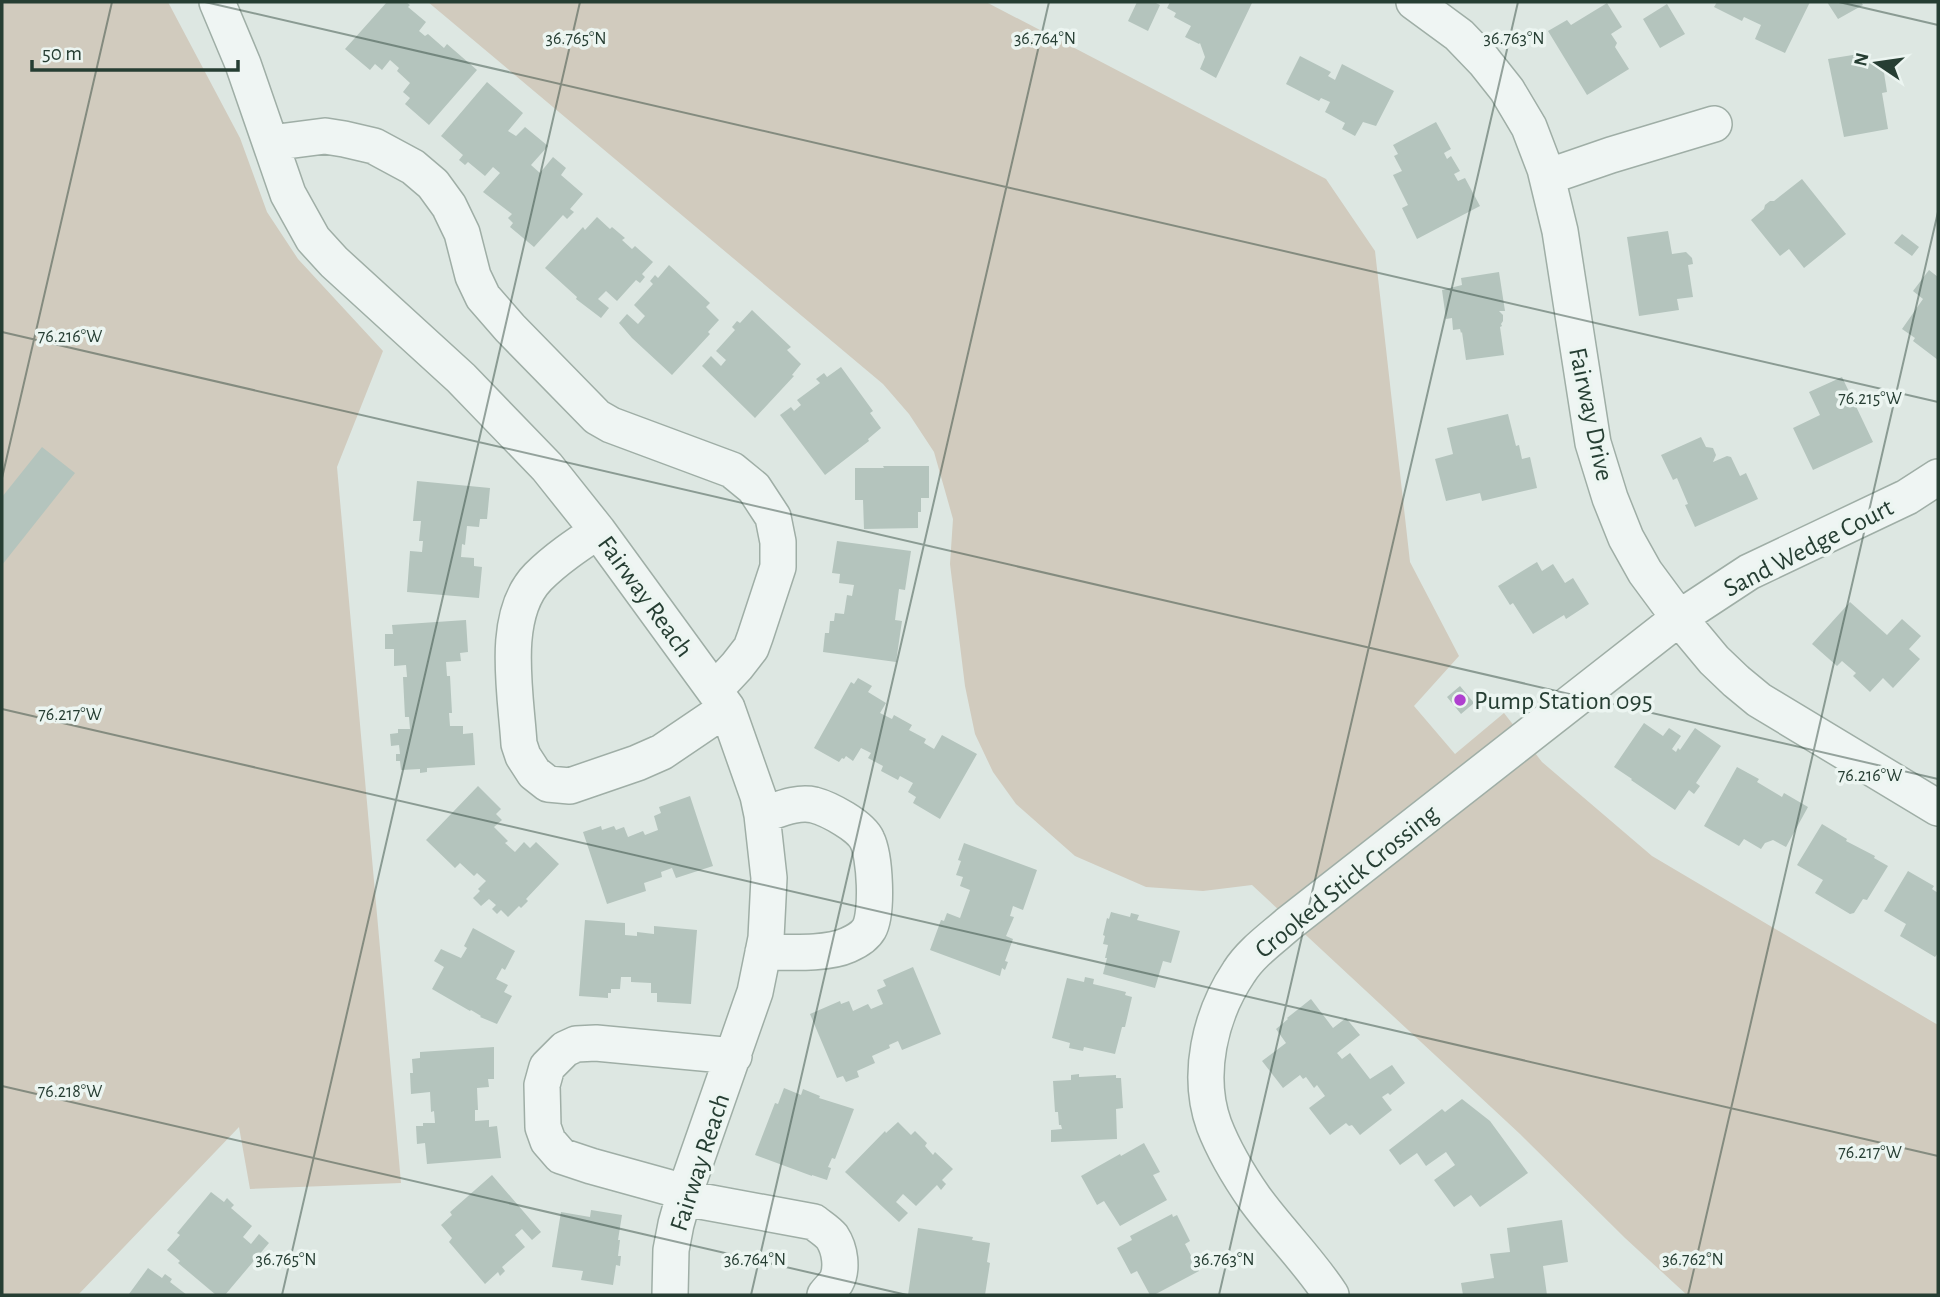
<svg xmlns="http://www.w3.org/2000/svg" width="1940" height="1297" font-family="'Alegreya Sans',sans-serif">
  <rect width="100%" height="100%" fill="#dde7e2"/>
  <!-- green -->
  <path fill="#d1cbbe" d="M2,2h166l72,136 27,74 31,47 85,92 -46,116 64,716 -151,6 -11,-62 -161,168h-76z
    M428,2h558l340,177 49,72 35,311 49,94 -45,50 41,48 49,-41 38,49 110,94 286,169v270h-251l-62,-57 -105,-104 -268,-249 -49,6 -57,-4 -71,-31 -59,-52 -23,-32 -18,-38 -10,-48 -15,-122 3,-45 -19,-67 -25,-38 -26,-30z"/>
  <!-- building -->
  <path fill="#b4c4bd" d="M387,2h19l4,3 -2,2 18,15 -7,9 6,5 3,-2 16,14 3,-4 30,26 -48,55 -24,-21 5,-6 -7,-6 7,-9 -13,-12 2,-3 -9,-8 -8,10 -7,-6 -5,6 -25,-21z
    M1137,2h17l6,3 -12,26 -20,-10z
    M1170,2h79l3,1 -36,75 -16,-9 5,-12 -5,-14 -1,1 -14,-7 6,-11 -17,-9 2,-4 -9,-5z
    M1717,2h93l-25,51 -30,-14 6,-14 -17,-8 -2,4 -28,-14z
    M1827,2h34l2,3 -25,14z
    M1607,3l15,24 -11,7 6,9 -2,4 14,22 -42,26 -39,-64 19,-11 4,5z
    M1667,4l18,30 -25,14 -17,-29z
    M1865,53l2,10 15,-3 5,32 -5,1 6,36 -44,8 -16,-78z
    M1300,56l31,16 -3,4 7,4 7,-16 52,27 -18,35 -13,-4 -8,14 -13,-7 3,-6 -20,-11 5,-10 -9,-4 -2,3 -33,-17z
    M487,82l36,31 -15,18 8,5 9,-9 23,19 -17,19 9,8 13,-16 13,11 -5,7 22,19 -13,15 4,3 -7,7 -4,-4 -29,32 -24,-20 3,-4 -5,-5 4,-4 -29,-22 17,-19 -7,-6 -8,9 -17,-14 -3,3 -6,-5 4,-5 -22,-19z
    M1436,122l15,27 -7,4 3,6 4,-3 9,15 -6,3 4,7 7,-3 15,28 -63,33 -15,-31 6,-3 -15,-30 9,-4 -8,-15 4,-2 -5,-9z
    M1802,179l44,55 -42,34 -15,-19 -9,7 -29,-36 13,-11 1,-4 5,-4h4z
    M597,217l13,12 2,-2 13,11 -3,2 10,9 3,-3 18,16 -11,12 3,3 -5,6 -4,-3 -19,21 -11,-10 -8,8 11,9 -8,10 -25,-19 1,-2 -32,-29 38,-41 2,3z
    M1668,231l4,23 14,-2 6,6 1,6 -5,1 5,32 -16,2 2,11 -40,6 -12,-79z
    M1902,234l17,13 -7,9 -18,-13z
    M669,265l41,38 -4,4 13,13 -11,12 2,2 -38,41 -40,-37 -13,-15 8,-9 11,10 7,-8 -11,-11 19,-21 -3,-3 5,-6 3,3z
    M1929,270l9,7v83l-25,-19 2,-3 -13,-9 21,-30 -10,-8z
    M1499,272l6,39h-6l4,4v6l-2,3 1,2 -2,1 4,28 -38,5 -4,-28 -1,1 -1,-4 -7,1 -1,-12 -6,1 -4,-29 20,-5 -1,-7z
    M752,310l39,37 -4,3 14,14 -9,11 2,1 -39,42 -53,-52 9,-10 10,10 5,-6 -10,-9 19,-21 -3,-3 5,-6 3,2z
    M841,367l32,44 -3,2 11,15 -13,11 1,2 -44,34 -45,-60 11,-8 3,4 7,-6 -4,-5 23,-17 -4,-4 8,-6 3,4z
    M1842,377l31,65 -60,28 -20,-42 27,-13 -11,-23z
    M1508,414l8,32 3,-1 3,14 8,-2 7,31 -55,13 -2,-8 -34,8 -11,-42 18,-5 -6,-26z
    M1701,437l5,10 7,1 3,7 -3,7 14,-6 4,1 9,19 6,-3 12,26 -63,28 -10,-22 3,-1 -11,-26 -4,2 -12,-25z
    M42,447l33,26 -73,92v-68z
    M883,466h46v32h-8v14h-3v16l-54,1 -1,-29h-8v-32h29z
    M417,481l73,7 -3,31h-7l-1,8 -12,-1 -2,19 -3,-1 -1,13 13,1v8l8,1 -3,31 -72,-6 3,-41 12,1 1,-11h-4l2,-20h-8z
    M837,541l74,10 -6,39 -6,-1 -4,31 7,1 -6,41 -73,-10 2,-19h4l1,-12h4l1,-8 9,1 3,-19 5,1 2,-11 -15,-2 1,-9 -8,-1z
    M1537,562l5,9 11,-7 12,19 8,-5 16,26 -23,15 -2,-4 -31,19 -20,-31 -3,2 -12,-19z
    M1850,602l37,33 15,-16 19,17 -12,13 11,10 -27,29 -10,-10 -13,14 -17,-16 3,-3 -14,-12 -5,5 -25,-22z
    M466,620l2,32 -8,1 1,8 -15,1 1,14h3l2,37h-3l1,13h13v8l10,-1 2,32 -48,3v4l-7,1v-4l-19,1 -1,-9h-4v-7h4l-1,-9 -8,1 -1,-12 8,-1v-4h12l-1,-12h-4l-2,-40h4l-1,-12 -12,1v-17h-9v-15h8l-1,-9z
    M858,678l14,8 -4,6 18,11 -6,10 12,6 2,-4 18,10 -3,5 17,9 -2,4 10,6 8,-14 35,19 -37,65 -27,-16 3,-6 -8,-5 5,-9 -13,-7 -2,4 -17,-9 2,-5 -15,-8 3,-5 -10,-5 -8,13 -7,-5 -2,3 -2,-1 -3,4 -25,-14 37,-66 3,2z
    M1460,686l14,17 -13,11 -14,-17z
    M1644,723l19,13 6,-8 12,8 -9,13 4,3 2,-4 2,2 15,-22 26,18 -25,37 4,3 -6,8 -5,-4 -14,20 -44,-30 1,-1 -18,-12z
    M1737,767l22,12 -2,3 25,15 2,-4 24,14 -22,40 -13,-7 -8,3 -4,6 -17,-10 -5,7 -35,-20z
    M478,786l23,23 -5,5 6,6 -8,7 14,14 -3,2 10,9 9,-10 6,6 6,-6 23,22 -33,35 2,2 -7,7 -2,-2 -11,11 -7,-7 -4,4 -5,-5 4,-4 -7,-6 -8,7 -8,-8 7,-7 -2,-2 8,-8 -9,-8 -3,3 -14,-13 -5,5 -29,-28z
    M690,796l23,70 -37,12 -4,-10 -11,4 1,5 -18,6 2,8 -39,13 -24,-72 18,-6 1,4 12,-4 2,4 8,-3 4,10 15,-6 2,4 13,-5 -4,-14 7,-3 -2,-6z
    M1822,824l25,15 -1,2 29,15 -1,2 14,8 -21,34 -4,-1 -9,14 -4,1 -35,-21 8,-13 -26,-15z
    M964,843l73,27 -14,40 -10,-4 -3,10 4,1 -8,19 7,3 -8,22 3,1 -3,8 -3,-2 -2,8 -70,-26 11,-30 3,1 3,-8 13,5 10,-28 -10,-4 3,-9 -7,-2 5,-14 -3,-1z
    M1908,871l26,15 -2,3 6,4v60l-3,4 -35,-21 6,-12 -22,-13z
    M1111,912l19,5 1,-4 8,2 -2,5 43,11 -9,32 -8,-2 -8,27 -52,-14 4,-16h-2l3,-13 -5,-1 2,-8 -2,-1 4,-17 2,1z
    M585,920l40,3v12l12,1v-4l17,2v-8l43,4 -6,74 -34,-2v-9h-6v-10l-20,-1v-5h-10l-1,12h-9v4h-3v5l-29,-2z
    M473,928l42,23 -10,19 -3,-2 -6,11 12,6 -4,7 8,4 -15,28 -17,-7 1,-1 -10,-6 -1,1 -38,-22 12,-22 -10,-6 7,-12 20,9 6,-10 -3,-2z
    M913,967l28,67 -39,16 -4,-9 -9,4 1,3 -18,8 3,7 -18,8 2,6 -13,5 -3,-6 -6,2 -27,-64 30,-13 1,3 8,-3 4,10 15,-7 3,5 12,-5 -6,-14 9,-4 -3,-6z
    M1085,977l9,2 -1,5 33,8 -1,3 7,2 -7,30h-3l-7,27 -31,-7 -1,4 -14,-3 1,-5 -18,-5 15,-60 17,4z
    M1311,999l22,29 13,-10 14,17 -23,18 5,6 8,-6 20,26 22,-14 13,18 -15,12 -2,-2 -6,4 10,13 -32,25 -8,-10 -3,1 -3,-3 -16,12 -21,-27 16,-12 -8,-11 -3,3 -8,-11 -3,2 -3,-4 -17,13 -21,-27 24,-18 -10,-14 12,-10 -1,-1z
    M494,1047v32h-6l1,8 -12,1 1,22h-3v11l14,-1v7l8,-1 4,32 -74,6 -2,-21 -8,1 -1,-18h7v-3h12l-1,-12 -3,1 -1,-20 -19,2 -1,-21h3l-1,-14 8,-1v-6z
    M1079,1074v3l37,-2v3h5l2,30 -7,1 1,30 -66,3v-12l11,-1 -1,-4h-2l-1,-13h-3l-2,-31 18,-1v-5z
    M784,1088l17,7 2,-6 17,7 -1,2 35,11 -19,50 -3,-1 -4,9 3,1 -4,12 -15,-5v1l-57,-21 20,-52 3,1z
    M1462,1099l28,22 38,52 -48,34 -9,-12 -17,12 -20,-27 21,-15 -9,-13 -20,14 -9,-13 -17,12 -11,-15 53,-41 3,3z
    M898,1122l13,13 4,-4 12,12 -2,3 8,9 2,-3 18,17 -11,11 4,4 -5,6 -4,-5 -21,21 -13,-12 -7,8 12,11 -9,9 -54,-50 40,-41 1,2z
    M1144,1143l16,29 -7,3 14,25 -47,26 -16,-25 -7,4 -16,-29 39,-22 1,2z
    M492,1175l49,57 -9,8 -10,-11 -7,6 10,12 -23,20 3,4 -5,5 -2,-4 -13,12 -36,-42 3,-4 -11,-13 11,-10 -2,-3z
    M211,1192l13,10 3,-4 7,7 -3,3 21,18 -9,11 8,7 8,-10 10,9 -44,52h-9l-38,-32 2,-2 -13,-11 13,-15 -3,-2z
    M591,1210l31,5 -4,25h2l-2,16h3l-1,10 -4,-1 -3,20 -32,-5 2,-9 -31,-4 9,-55 29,5z
    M1172,1214l1,3 4,-2 13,26 -5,3 14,27 -45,24h-4l-13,-24 -6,3 -14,-26 15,-8 -2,-4z
    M1562,1220l6,42 -25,4 4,29h-84l-2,-12 33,-5 -4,-24 20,-2 -3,-24z
    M918,1228l55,9 -1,3 18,3 -3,19 3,1 -5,32h-77z
    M148,1268l14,10 3,-4 7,5 -2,3 17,13h-56l-2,-1z"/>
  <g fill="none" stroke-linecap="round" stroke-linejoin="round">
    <defs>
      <path id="minor" d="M217,2l26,62 45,130 25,45 21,23 127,116 86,89 51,64 129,177 31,88 4,19 7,63 -3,60 -11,54 -70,200 -9,32 -5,26 -1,45
        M1414,2l45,33 25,26 23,29 22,37 16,42 15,62 33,212 17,55 16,40 19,34 34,46 35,42 22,21 23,19 179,108
        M271,143l54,-7 19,3 30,7 39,21 20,17 16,22 13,27 11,43 10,21 27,31 87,89 14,8 121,45 22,18 19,29 5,25v25l-23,70 -4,11 -14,18 -14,15 -10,6
        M1547,177l64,-22 103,-31
        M598,531c-21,14 -42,28 -60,46 -38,39 -22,117 -19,167l4,12 11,17 14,11 22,2 67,-23 25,-11 65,-44
        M762,815c16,-5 35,-14 52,-10 15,4 47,21 53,35 8,16 11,73 2,89 -4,7 -14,13 -21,16 -22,10 -61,7 -85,7
        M685,1192l-94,-26 -30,-10 -13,-15 -5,-14 -1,-42 5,-18 18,-18 11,-5 20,-1 138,13
        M684,1198l130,24c6,5 13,9 18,15 8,12 11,32 4,45 -3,4 -8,9 -11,13
        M1331,1295c-22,-34 -52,-63 -76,-96 -16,-23 -31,-48 -41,-74 -18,-50 -4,-110 25,-153 12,-19 32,-33 49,-48l391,-306 70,-46 158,-75 31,-20"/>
    </defs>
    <!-- minor casing -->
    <use href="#minor" stroke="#9faea6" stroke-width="38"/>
    <!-- minor -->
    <use href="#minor" stroke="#eff5f3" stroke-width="35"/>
  </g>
  <!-- ticks -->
  <path fill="none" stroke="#263e33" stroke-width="2" stroke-opacity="0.45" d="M205,2l1733,400M1839,2l99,23M2,332l1936,447M2,478l110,-476M2,709l1936,447M2,1086l905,209M282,1295l298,-1293M751,1295l298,-1293M1219,1295l299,-1293M1688,1295l250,-1083"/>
  <!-- markers -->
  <circle fill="#af3fcf" stroke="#ecf5f1" stroke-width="2.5" cx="1460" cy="700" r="7"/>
  <g text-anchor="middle" stroke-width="7" stroke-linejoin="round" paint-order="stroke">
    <!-- street labels -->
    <g font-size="26" fill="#263e33" stroke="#ecf5f1">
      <text transform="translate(1592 414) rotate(78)" y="9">Fairway Drive</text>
      <text transform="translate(1808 547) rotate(-27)" y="9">Sand Wedge Court</text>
      <text transform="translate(646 596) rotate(54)" y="9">Fairway Reach</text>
      <text transform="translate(1346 881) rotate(-39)" y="9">Crooked Stick Crossing</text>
      <text transform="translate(699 1162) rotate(-72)" y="9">Fairway Reach</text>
    </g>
    <!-- poi labels -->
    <g font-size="26" fill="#263e33" stroke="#ecf5f1" text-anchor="start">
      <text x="1474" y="709">Pump Station 095</text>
    </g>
  </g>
  <g font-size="18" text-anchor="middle" fill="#263e33" stroke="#ecf5f1" stroke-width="7" stroke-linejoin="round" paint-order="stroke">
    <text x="576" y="44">36.765°N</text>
    <text x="1045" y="44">36.764°N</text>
    <text x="1514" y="44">36.763°N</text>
    <text x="70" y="342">76.216°W</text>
    <text x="1870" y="404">76.215°W</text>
    <text x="70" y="720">76.217°W</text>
    <text x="1870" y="781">76.216°W</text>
    <text x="70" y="1097">76.218°W</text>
    <text x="1870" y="1158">76.217°W</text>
    <text x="286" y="1265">36.765°N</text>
    <text x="755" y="1265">36.764°N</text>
    <text x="1224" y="1265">36.763°N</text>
    <text x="1693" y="1265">36.762°N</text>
  </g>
  <!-- border -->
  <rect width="1940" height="1297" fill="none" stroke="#263e33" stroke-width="7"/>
  <!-- north arrow -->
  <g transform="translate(1877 63) rotate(283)" stroke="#ecf5f1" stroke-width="5" paint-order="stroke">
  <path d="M0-5L12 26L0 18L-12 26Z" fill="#263e33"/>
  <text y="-10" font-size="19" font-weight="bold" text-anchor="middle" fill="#263e33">N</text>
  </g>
  <!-- scale -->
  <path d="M32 60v10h206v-10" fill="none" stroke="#263e33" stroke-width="3.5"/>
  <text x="42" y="60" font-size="21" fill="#263e33" stroke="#ecf5f1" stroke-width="5" paint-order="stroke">50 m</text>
</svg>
